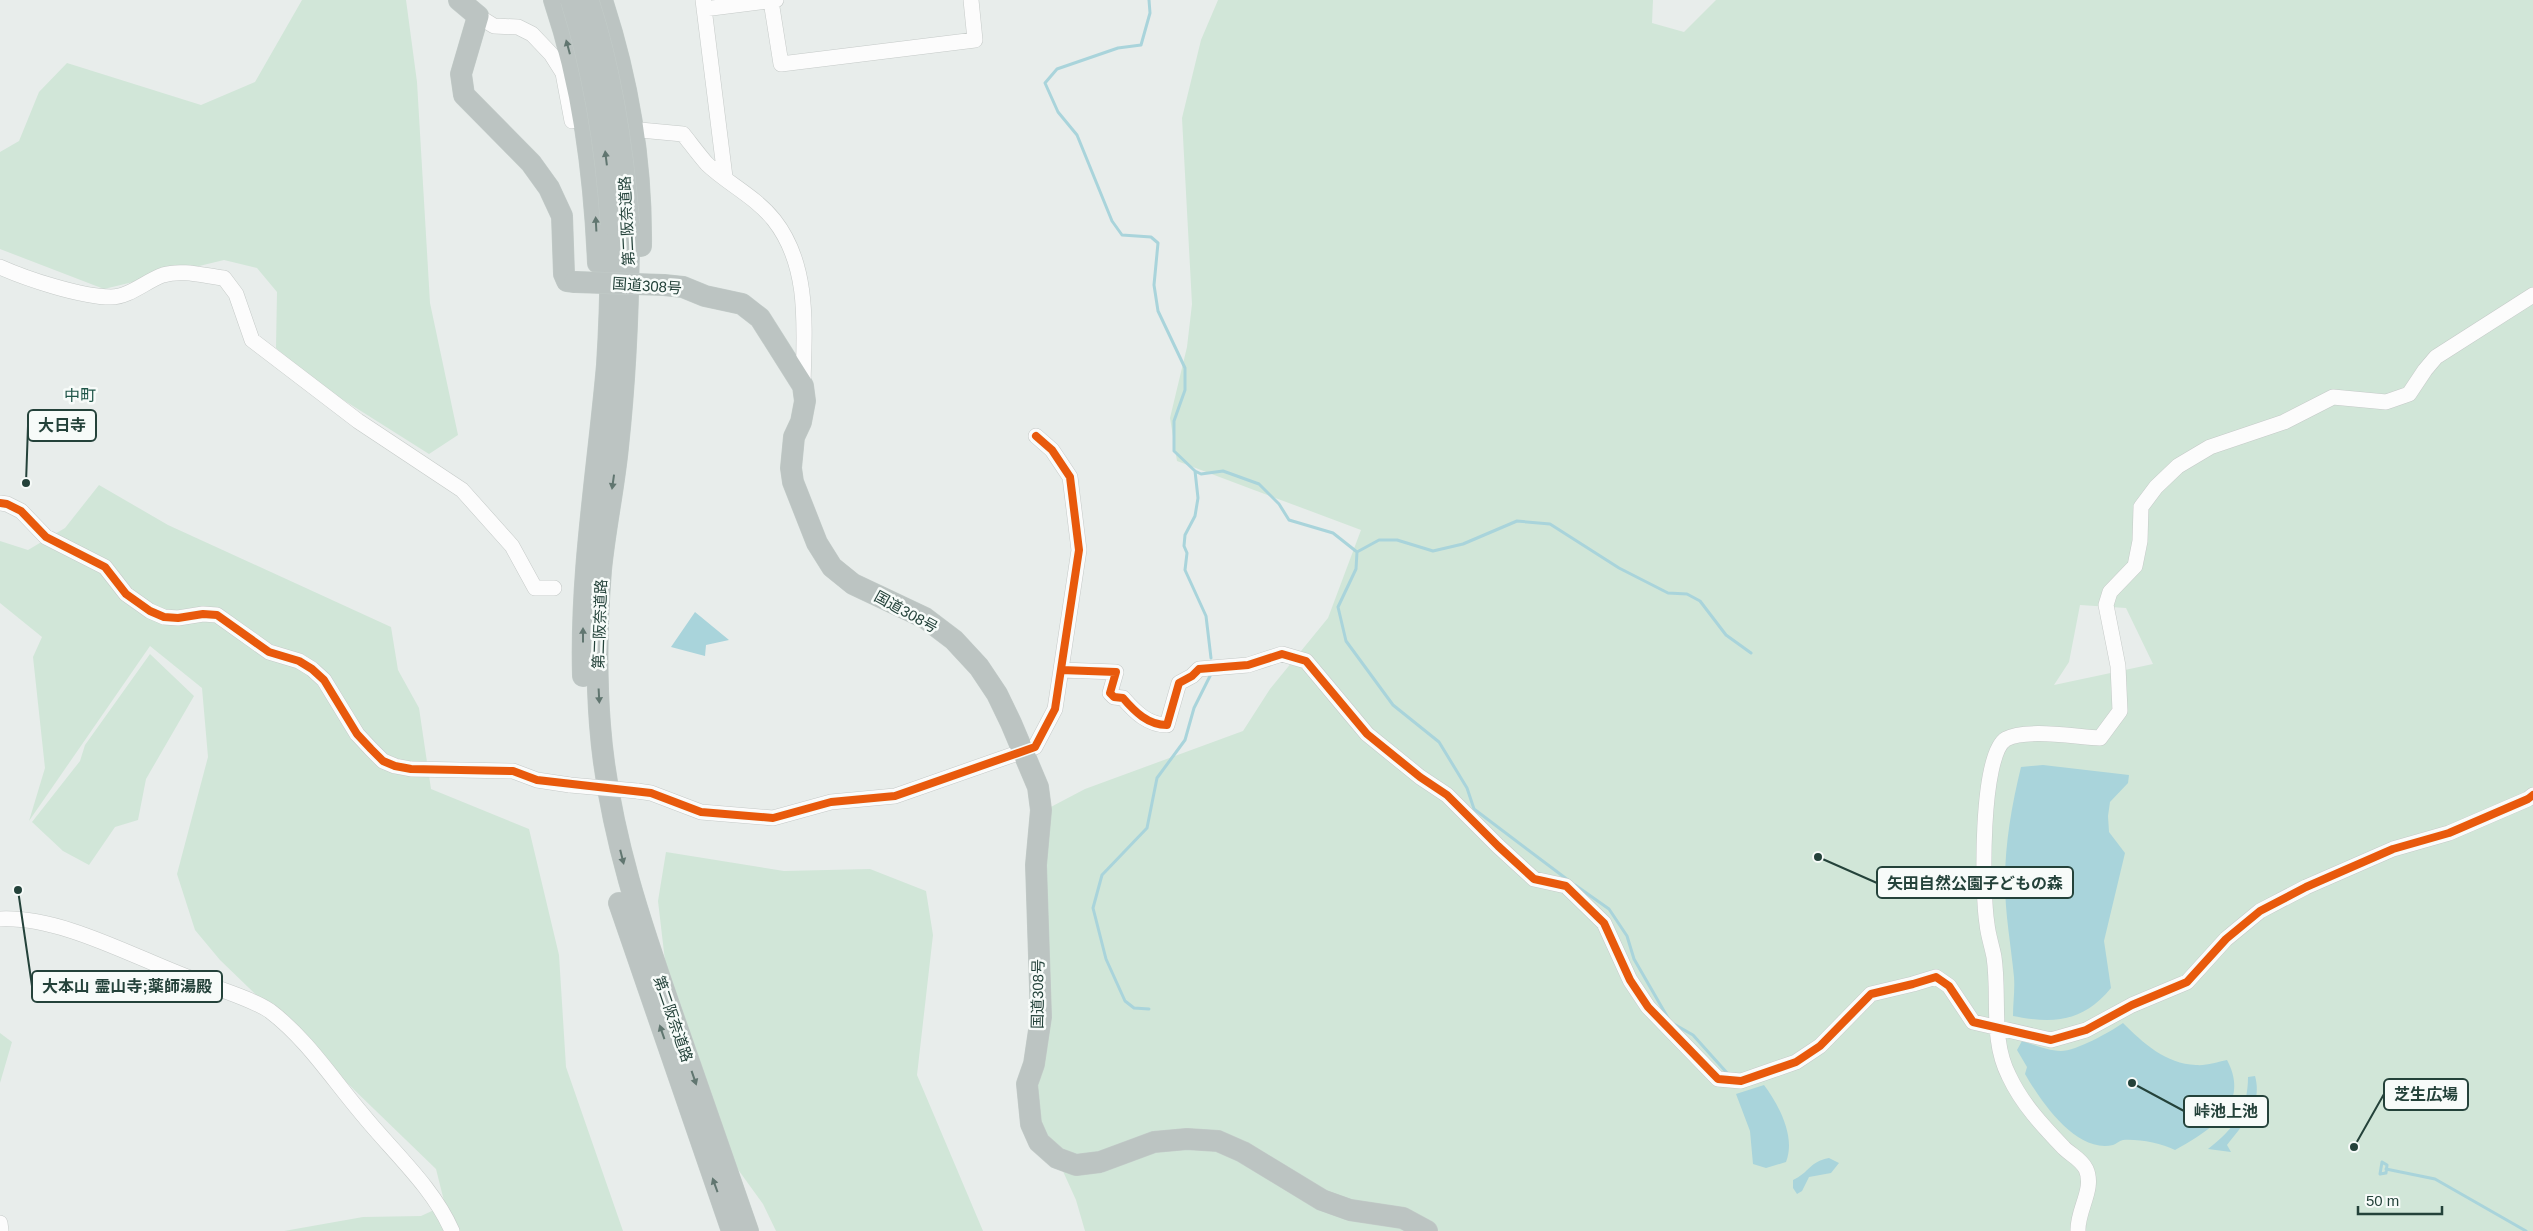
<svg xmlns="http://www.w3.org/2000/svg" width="2533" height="1231" font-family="Arial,'Noto Sans JP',sans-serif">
  <rect width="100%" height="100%" fill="#e8edeb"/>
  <!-- green -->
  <path fill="#d1e6d8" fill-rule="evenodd" d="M302,0h104l11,82 13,221 28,132 -29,19 -114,-72 -39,-34 1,-56 -20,-24 -33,-8 -120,29 -104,-40v-97l19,-11 20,-49 28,-29 134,42 54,-23z
    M1218,0h435l-1,23 32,9 32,-32h817v1231h-1448l-9,-31 -38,-84 -6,-165 15,-142 38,-20 158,-58 27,-42 58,-71 33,-88 -184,-69 -7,-43 17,-71 5,-43 -10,-186 19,-78zM2080,605l46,3 27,56 -99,21 15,-23z
    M99,485l69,40 223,102 7,43 21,38 12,81 98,40 30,126 7,112 57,164h-339l79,-14 58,-1 24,-11 -9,-36 -216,-209 -25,-30 -18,-56 31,-117 -6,-69 -52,-42 -121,175 16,-53 -12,-111 9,-20 -42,-34v-62l28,9 37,-22z
    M150,654l44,42 -48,83 -8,41 -23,7 -26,38 -26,-14 -31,-29 48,-61 5,-16z
    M666,852l118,19 86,-2 56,22 7,44 -16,140 66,156h-207l-13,-27 -42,-58 -54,-168 -9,-77z
    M0,1033l12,9 -12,41z"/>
  <!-- water -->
  <path fill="#a9d4db" d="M695,612l34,28 -23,5 -1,11 -34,-9z
    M2043,765l86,10 -1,8 -18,19 -2,14 1,16 16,21 -21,88 7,47c-28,34 -57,36 -98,28 0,-13 2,-26 1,-39 -3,-32 -9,-63 -9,-95 0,-39 7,-78 16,-115z
    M2123,1023c20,20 43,41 73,42 10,1 21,-3 31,-5 24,45 -16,70 -52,90 -14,-7 -36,-11 -52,-10 -4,1 -7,4 -10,5 -37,9 -73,-45 -88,-71l2,-7 -10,-17 5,-9c13,4 26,10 39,10 15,0 49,-19 62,-28z
    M2255,1076c8,29 -12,48 -28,69l4,7 -23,-3c26,-20 40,-39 40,-72z
    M1764,1085c15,20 32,52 22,77l-20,6 -13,-4 -3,-33 -14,-37z
    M1829,1158l10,5 -8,10 -22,4 -7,14 -5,3 -4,-6v-8c17,-8 16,-18 36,-22z"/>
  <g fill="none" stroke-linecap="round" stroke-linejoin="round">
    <!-- stream -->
    <path stroke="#a9d4db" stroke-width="3" d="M1149,0l1,13 -9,32 -23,3 -61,21 -12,14 13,29 19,23 35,86 10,14 29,2 7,6 -4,42 4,26 27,57v22l-11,31v30l21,20 6,3 22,-3 36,13 20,20 10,16 44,13 24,19 -1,17 -18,38 8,34 47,64 46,37 28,46 7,21 94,71
      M1195,471l3,27 -3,18 -10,19 -1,11 3,7 -2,17 21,46 5,42
      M1357,552l22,-12h18l36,11 30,-7 54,-23 33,3 69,44 49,25 19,1 13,7 26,34 25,18
      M1575,885l34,24 18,27 7,23 34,59
      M1149,1009l-15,-1 -9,-7 -19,-42 -13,-51 9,-33 45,-47 10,-50 28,-38 9,-32 18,-36
      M1672,1023l21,12 35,39
      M2382,1162l5,3 -1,8 -6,1z
      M2386,1169l49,10 91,52"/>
    <defs>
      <path id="minor" d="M703,0l22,177
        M771,1l10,63 194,-24 -4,-40
        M704,9l72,-9
        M478,16l16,10 24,1 14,7 19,20 12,19 9,48
        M640,130l43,4c8,10 16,21 24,30 21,20 49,33 67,56 37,47 30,111 29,166
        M0,267c27,12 81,30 111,30 18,0 35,-16 52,-22 19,-6 42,1 61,3l12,16 16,46 106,81 104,69 50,56 23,42h19
        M0,503l7,1 14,7 25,26 59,30 21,27 24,17 14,6 14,1 25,-4 14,1 52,37 30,9 13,8 12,11 33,54 14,15 12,12 12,5 16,3 102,2 24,9 33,5
        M1061,670l55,2 -6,21 4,4 9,1c12,14 25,27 44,27l12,-42 13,-7 7,-7 49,-4 34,-11 24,7 61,73 53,43 27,18 51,51 36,33 32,7 38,37 26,57 18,27 70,72 23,2 55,-19 24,-16 51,-52 42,-10 23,-7 13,9 24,36 78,18 35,-10 46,-25 55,-23 39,-43 34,-28 46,-24 87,-38 56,-16 79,-34 5,-4
        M637,791l14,2 50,19 72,6 58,-16 64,-6 140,-49 20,-38 24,-159 -9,-73 -18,-27 -16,-14
        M0,919c61,-3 133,38 190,59 22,9 61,20 80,33 37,28 63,69 93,104 30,37 70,72 89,116
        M0,1223l1,8
        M2078,1231c-1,-21 17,-42 8,-62 -5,-10 -15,-14 -22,-21 -21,-22 -42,-44 -55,-72 -19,-37 -9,-79 -15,-119 -2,-11 -6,-22 -7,-33 -5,-30 -7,-170 19,-185 20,-11 70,-2 94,-1l20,-27 -2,-45 -12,-61 4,-13 25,-26 5,-25 1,-34 15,-20 22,-21 32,-19 74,-25 49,-25 53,5 23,-8 16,-24 11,-13 97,-62"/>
      <path id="highway" d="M459,0l19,16 -17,58 3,21 67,68 18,25 13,28 2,58 3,7 8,1
        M554,0c29,86 40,173 44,263
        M602,0c26,79 40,163 39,246
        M629,224c0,75 -3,149 -11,223 -4,41 -13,82 -17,123 -4,51 -5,104 -1,155 8,106 43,206 78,305 23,67 46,134 70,201
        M664,285l19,2 22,9 37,8 18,14 43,68 2,15 -4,21 -7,15 -3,31 2,14 24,61 15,24 21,17 72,34 29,22 25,27 18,27 14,29 27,64 3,23 -5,55 5,152 -7,47 -7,20 4,40 8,18 18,16 19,7 24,-3 54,-20 33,-3 31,2 25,11 79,48 28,10 53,8 24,13
        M583,676c-3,-104 15,-208 24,-311 3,-47 4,-94 4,-141
        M619,903l113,328"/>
    </defs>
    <!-- minor casing -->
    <use href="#minor" stroke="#c5cac8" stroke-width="16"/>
    <!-- highway casing -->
    <use href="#highway" stroke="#c3ccc9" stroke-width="22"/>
    <!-- minor -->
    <use href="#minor" stroke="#fcfcfc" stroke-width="15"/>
    <!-- highway -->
    <use href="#highway" stroke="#bcc4c2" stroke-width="21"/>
    <defs>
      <path id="minor-bridge" d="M570,785l67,6"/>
      <path id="highway-bridge" d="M571,0c23,73 35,148 40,224
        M588,0c24,72 35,148 41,224
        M575,282l89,3"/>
    </defs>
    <!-- minor-bridge casing -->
    <use href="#minor-bridge" stroke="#c5cac8" stroke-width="16" stroke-linecap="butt"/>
    <!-- highway-bridge casing -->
    <use href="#highway-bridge" stroke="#c3ccc9" stroke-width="22" stroke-linecap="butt"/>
    <!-- minor-bridge -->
    <use href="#minor-bridge" stroke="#fcfcfc" stroke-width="15"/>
    <!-- highway-bridge -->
    <use href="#highway-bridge" stroke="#bcc4c2" stroke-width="21"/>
    <defs>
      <path id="cycleway" d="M0,503l7,1 14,7 25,26 59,30 21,27 24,17 14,6 14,1 25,-4 14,1 52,37 30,9 13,8 12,11 33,54 14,15 12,12 12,5 16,3 102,2 24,9 114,13 50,19 72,6 58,-16 64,-6 140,-49 20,-38 24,-159 -9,-73 -18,-27 -16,-14
        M1061,670l55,2 -6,21 4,4 9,1c12,14 25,27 44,27l12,-42 13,-7 7,-7 49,-4 34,-11 24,7 61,73 53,43 27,18 51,51 36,33 32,7 38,37 26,57 18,27 70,72 23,2 55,-19 24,-16 51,-52 42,-10 23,-7 13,9 24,36 78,18 35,-10 46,-25 55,-23 39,-43 34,-28 46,-24 87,-38 56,-16 79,-34 5,-4"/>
    </defs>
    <!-- cycleway casing -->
    <use href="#cycleway" stroke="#f7fbf9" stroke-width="11"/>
    <!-- cycleway -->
    <use href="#cycleway" stroke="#e8590c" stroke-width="8"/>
  </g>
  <!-- one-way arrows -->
  <defs><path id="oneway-solid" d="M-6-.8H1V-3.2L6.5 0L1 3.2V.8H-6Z" transform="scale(1.25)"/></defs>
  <g fill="#617670">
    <use href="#oneway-solid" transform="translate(568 47) rotate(-105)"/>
    <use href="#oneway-solid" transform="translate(606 158) rotate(-97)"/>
    <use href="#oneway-solid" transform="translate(596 224) rotate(-93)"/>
    <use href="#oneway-solid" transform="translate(613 482) rotate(98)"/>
    <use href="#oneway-solid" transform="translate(583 635) rotate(-90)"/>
    <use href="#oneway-solid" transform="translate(599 696) rotate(87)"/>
    <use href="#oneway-solid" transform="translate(622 857) rotate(76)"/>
    <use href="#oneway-solid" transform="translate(662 1032) rotate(-109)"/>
    <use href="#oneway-solid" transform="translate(694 1078) rotate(71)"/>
    <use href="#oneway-solid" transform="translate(715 1185) rotate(-110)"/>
  </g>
  <g text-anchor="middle" stroke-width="5" stroke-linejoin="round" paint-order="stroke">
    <!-- street labels -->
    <g font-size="15" fill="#24423a" stroke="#f7fbf9">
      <text transform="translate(627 221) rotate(-93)" y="5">第二阪奈道路</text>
      <text transform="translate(647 286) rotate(4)" y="5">国道308号</text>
      <text transform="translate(906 612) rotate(29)" y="5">国道308号</text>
      <text transform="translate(600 624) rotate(-88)" y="5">第二阪奈道路</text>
      <text transform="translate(1038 994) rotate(-89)" y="5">国道308号</text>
      <text transform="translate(673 1019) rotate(71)" y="5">第二阪奈道路</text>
    </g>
    <!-- neighbourhood labels -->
    <g font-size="16" fill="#1f5548" stroke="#f7fbf9">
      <text x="80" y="401">中町</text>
    </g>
  </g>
  <!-- callouts -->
  <path fill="none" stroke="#24423a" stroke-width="2" d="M26 483L28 426M1818 857L1877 883M18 890L32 986M2354 1147L2384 1094M2132 1083L2184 1111"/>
  <g fill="#24423a" stroke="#f7fbf9" stroke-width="2">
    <circle cx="26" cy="483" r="5"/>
    <circle cx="1818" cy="857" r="5"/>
    <circle cx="18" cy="890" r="5"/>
    <circle cx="2354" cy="1147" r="5"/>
    <circle cx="2132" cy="1083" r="5"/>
  </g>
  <g fill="#f7fbf9" stroke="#24423a" stroke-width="2">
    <rect x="28" y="410" width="68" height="31" rx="5"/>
    <rect x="1877" y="867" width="196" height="31" rx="5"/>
    <rect x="32" y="971" width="190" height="31" rx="5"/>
    <rect x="2384" y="1079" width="84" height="31" rx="5"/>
    <rect x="2184" y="1096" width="84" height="31" rx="5"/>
  </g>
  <g font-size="16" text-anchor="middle" font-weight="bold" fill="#24423a">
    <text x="62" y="431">大日寺</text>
    <text x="1975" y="889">矢田自然公園子どもの森</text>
    <text x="127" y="992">大本山 霊山寺;薬師湯殿</text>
    <text x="2426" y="1100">芝生広場</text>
    <text x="2226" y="1117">峠池上池</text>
  </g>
  <!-- scale -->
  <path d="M2358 1206v8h84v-8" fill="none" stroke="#24423a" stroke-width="2.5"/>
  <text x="2366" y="1206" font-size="15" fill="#24423a" stroke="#f7fbf9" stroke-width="4" paint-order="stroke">50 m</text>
</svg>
